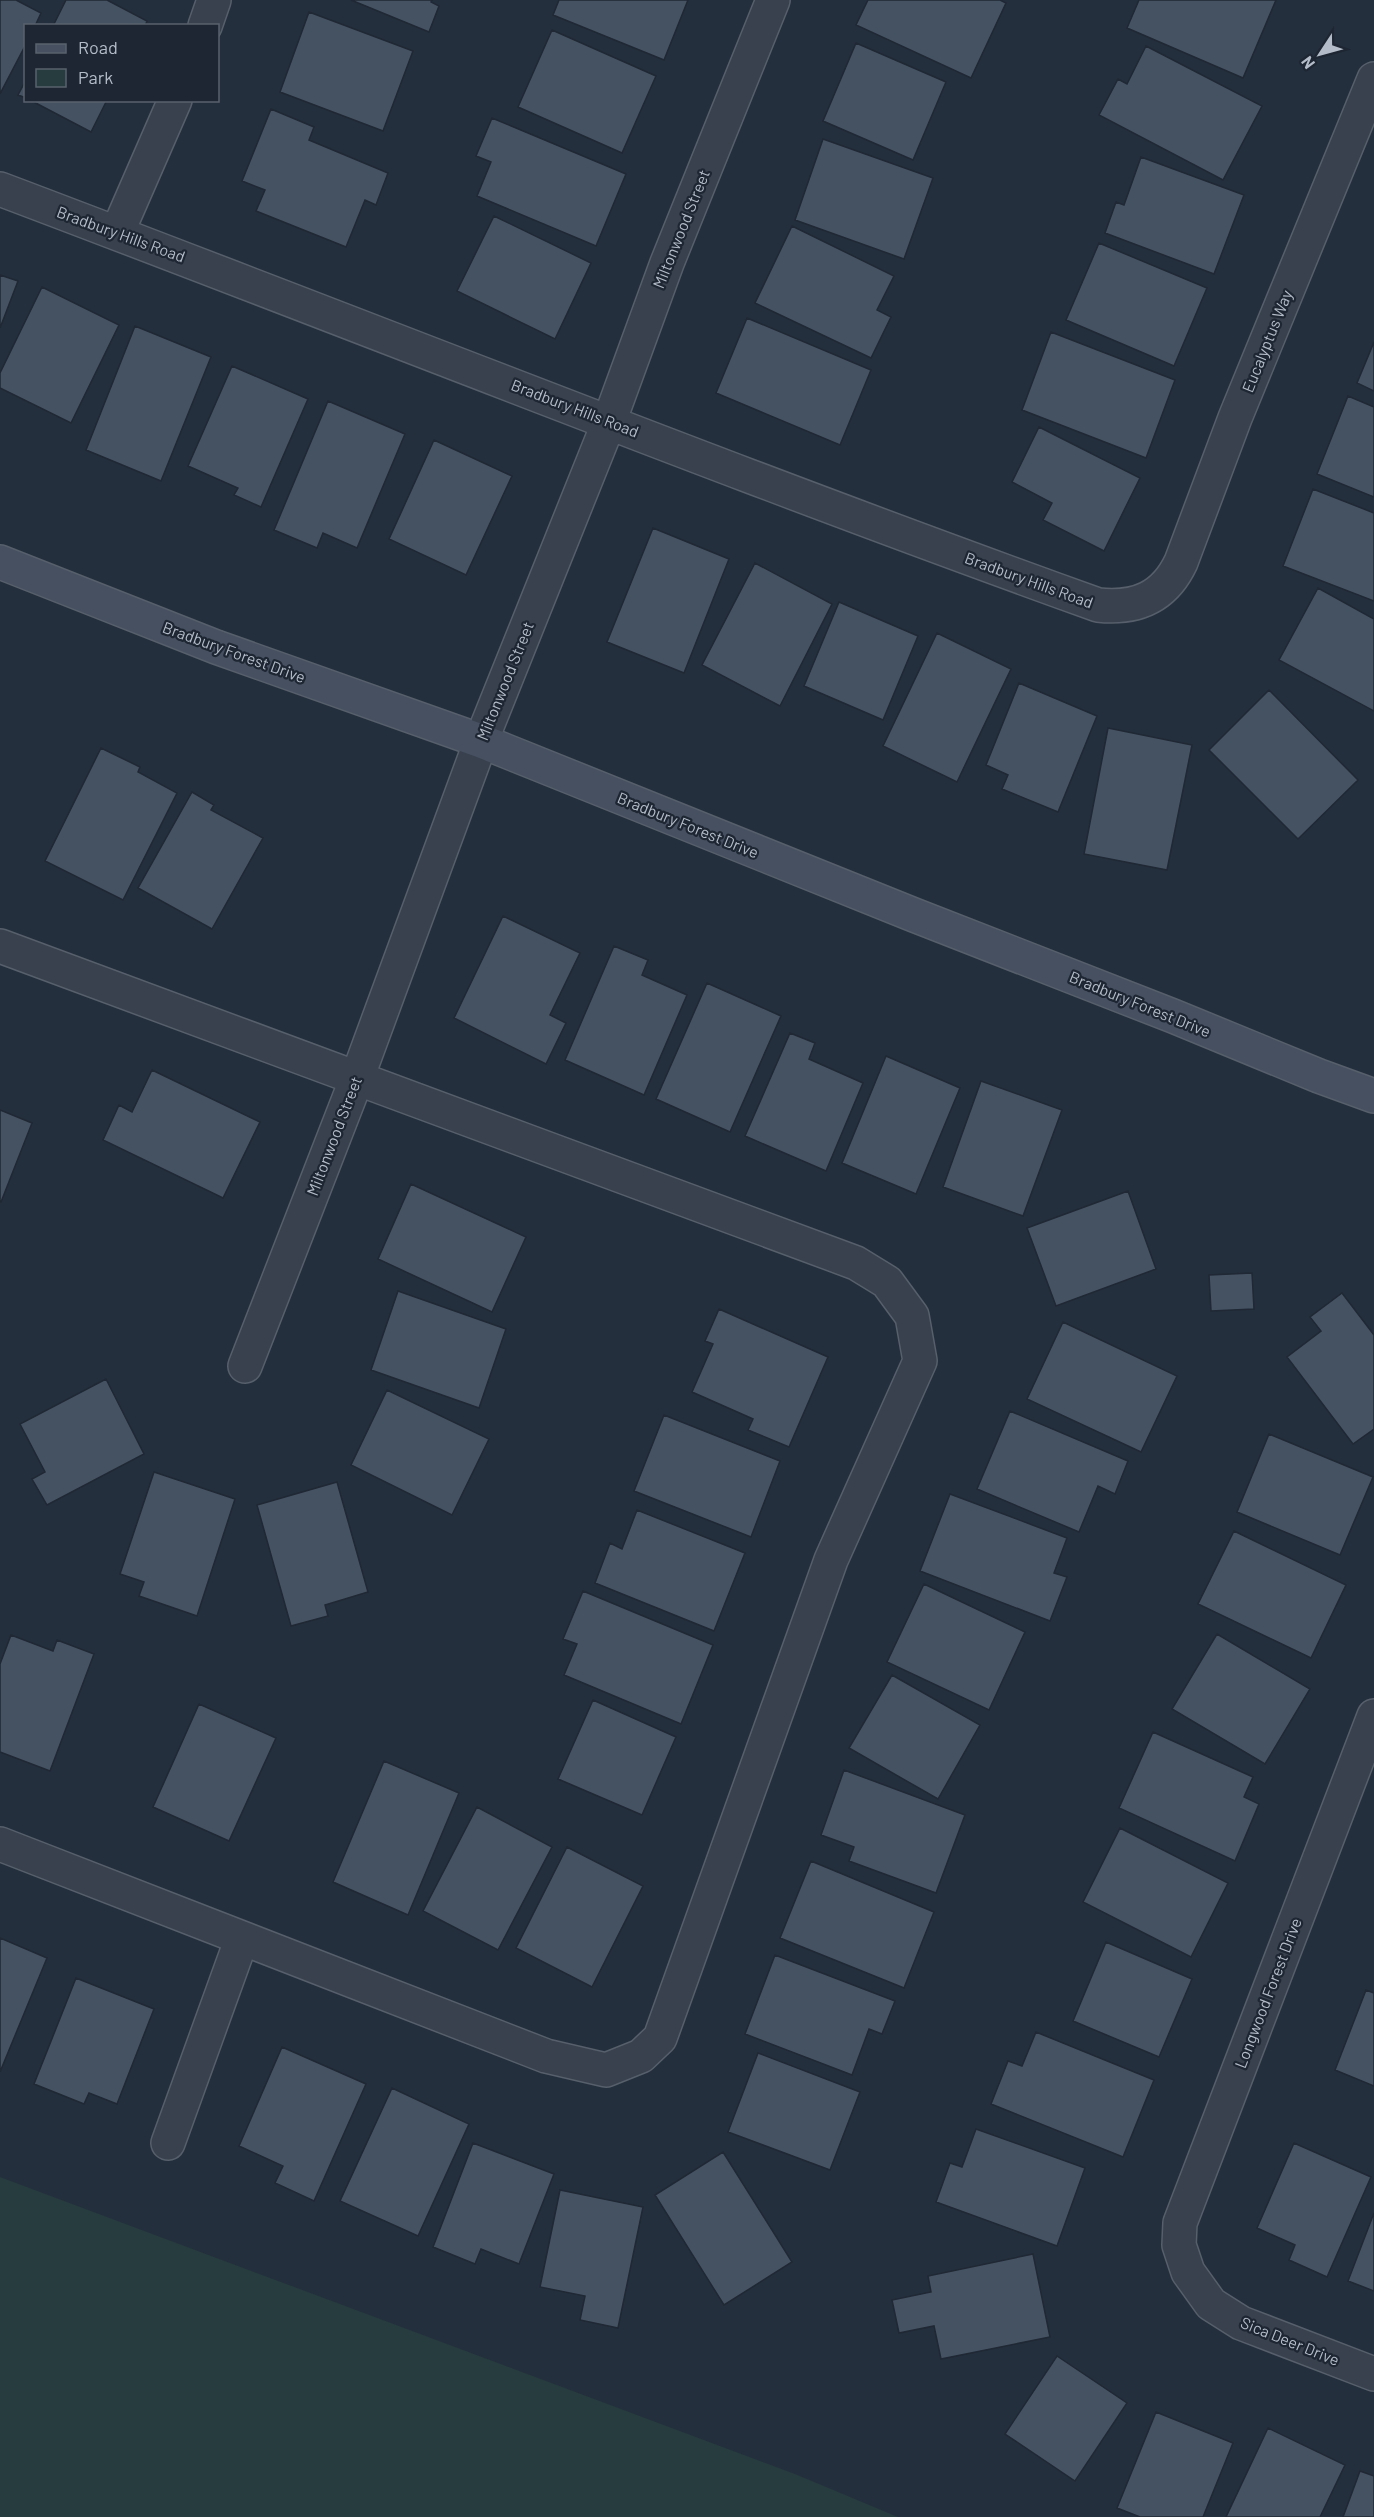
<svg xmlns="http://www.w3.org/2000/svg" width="1374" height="2517" font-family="Barlow,sans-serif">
  <rect width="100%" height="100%" fill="#242f3d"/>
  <!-- green -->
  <path fill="#263c3e" d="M0,2177l795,297 103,43h-898z"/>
  <!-- building -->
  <path fill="#455262" stroke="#1f2834" stroke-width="1.5" d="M0,0h16l25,13 -6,13h-9v18l-26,50z
    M66,0h41l40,21 -2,5h-92z
    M351,0h81l-1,2 8,4 -10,26z
    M559,0h129l-24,60 -111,-45z
    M868,0h132l6,3 -35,75 -115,-53z
    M1139,0h137l-33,78 -116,-50z
    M309,12l104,39 -30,80 -103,-39z
    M552,30l104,46 -34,77 -104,-46z
    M856,43l90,39 -33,78 -90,-39z
    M1146,46l116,60 -39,74 -124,-65 19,-36 9,5z
    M26,80v18l-8,-3z
    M30,100h77l-16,32z
    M271,109l43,18 -5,13 79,33 -12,32 -11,-5 -19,47 -90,-36 9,-21 -23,-9z
    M492,118l134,56 -30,72 -119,-50 14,-34 -15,-6z
    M823,139l110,39 -29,81 -109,-39z
    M1141,157l103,38 -30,79 -109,-41 11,-31 8,3z
    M494,216l97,47 -36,76 -98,-48z
    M792,226l102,50 -17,34 14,7 -20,41 -116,-55z
    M1099,243l108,45 -33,78 -108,-46z
    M0,275l18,6 -18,47z
    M42,287l77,38 -48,98 -71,-35v-15z
    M747,318l124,52 -31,75 -124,-52z
    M135,326l76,31 -50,124 -75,-31z
    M1051,332l124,48 -29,78 -124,-48z
    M1374,342v49l-17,-8z
    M232,366l76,33 -47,108 -27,-12 4,-7 -50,-22z
    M1348,396l26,11v90l-57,-23z
    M328,401l77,33 -48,114 -34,-15 -6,15 -43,-18z
    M1039,427l101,51 -36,73 -61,-31 9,-17 -40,-21z
    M434,440l78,36 -46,99 -77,-36z
    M1313,489l61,24v88l-91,-35z
    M653,528l76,31 -45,114 -77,-31z
    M755,563l77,41 -52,102 -78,-41z
    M1318,588l56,31v92l-95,-51z
    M839,602l79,34 -35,84 -79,-34z
    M937,633l74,36 -54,113 -74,-36z
    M1019,683l78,33 -39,96 -56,-23 6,-14 -22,-10z
    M1269,690l89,90 -60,59 -89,-89z
    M1108,728l84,17 -25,125 -83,-16z
    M101,748l39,19 -2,5 39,21 -54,107 -78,-39z
    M192,792l22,13 -3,5 52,28 -51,91 -74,-41z
    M503,916l77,37 -30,62 16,8 -20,41 -92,-46z
    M614,946l34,14 -6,15 45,20 -43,100 -79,-35z
    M707,983l74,33 -51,116 -74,-33z
    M790,1033l25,10 -6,16 54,24 -37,88 -81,-35z
    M886,1056l74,32 -44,106 -74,-31z
    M152,1070l108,52 -37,76 -120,-58 16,-35 13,7z
    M981,1081l81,29 -39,106 -80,-29z
    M0,1110l32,13 -31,79h-1z
    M411,1184l115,53 -34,75 -114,-53z
    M1128,1191l28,78 -100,37 -29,-78z
    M1252,1273l2,36 -43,2 -2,-36z
    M398,1291l108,38 -27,79 -108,-38z
    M1342,1293l32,42v94l-21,15 -66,-87 34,-26 -11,-14z
    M719,1309l109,48 -39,90 -41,-17 5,-11 -61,-27 21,-48 -8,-3z
    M1063,1322l114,54 -36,76 -114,-53z
    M106,1379l38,75 -97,51 -15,-26 13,-7 -25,-48z
    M387,1390l102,49 -37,76 -101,-50z
    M1010,1411l118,50 -13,33 -17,-8 -19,46 -102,-43z
    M664,1415l116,46 -29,76 -117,-46z
    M1269,1434l104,43 -33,78 -103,-43z
    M154,1472l81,27 -38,117 -58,-20 5,-14 -24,-8z
    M337,1482l31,110 -43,13 3,11 -37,10 -34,-121z
    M950,1494l117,44 -13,35 13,4 -17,44 -130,-50z
    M637,1510l108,43 -31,78 -119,-48 15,-40 12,6z
    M1234,1531l112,54 -35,73 -113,-54z
    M924,1584l101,48 -36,78 -102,-48z
    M583,1591l130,54 -32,79 -117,-49 13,-31 -14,-5z
    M1217,1634l93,55 -45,75 -93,-55z
    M11,1635l42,16 4,-11 37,14 -44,117 -50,-19v-88z
    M892,1675l88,50 -42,74 -89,-51z
    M593,1700l83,37 -34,78 -84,-36z
    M199,1704l77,34 -47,103 -76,-34z
    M1153,1732l100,45 -9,20 15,7 -24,57 -116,-53z
    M384,1761l75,32 -51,122 -75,-33z
    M844,1770l121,45 -29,78 -87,-32 5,-14 -33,-12z
    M477,1807l75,40 -54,103 -75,-39z
    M1120,1828l108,55 -37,74 -108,-55z
    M567,1847l76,39 -51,101 -76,-39z
    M811,1861l123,51 -30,76 -124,-50z
    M0,1938l47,20 -47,114z
    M1106,1942l86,37 -33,78 -86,-36z
    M775,1955l120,46 -13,33 -13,-5 -17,46 -107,-41z
    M76,1978l78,31 -37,95 -28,-11 -5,11 -50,-20z
    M1366,1990l8,3v93l-39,-16z
    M1036,2032l118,48 -31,77 -132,-53 17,-43 14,5z
    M282,2047l84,37 -52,117 -39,-18 8,-17 -44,-20z
    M758,2053l102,39 -30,78 -102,-38z
    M392,2088l77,36 -51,112 -78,-35z
    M976,2129l109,39 -28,78 -121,-44 14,-39 12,4z
    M473,2143l81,31 -35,90 -38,-15 -6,15 -42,-17z
    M1294,2143l77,34 -44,100 -38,-17 6,-15 -38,-17z
    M723,2152l69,110 -68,43 -69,-110z
    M560,2190l83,17 -25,121 -38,-8 5,-24 -45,-9z
    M1374,2213v78l-26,-10z
    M1033,2254l17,83 -109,22 -7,-33 -35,7 -7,-33 39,-8 -3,-16z
    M1057,2356l70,47 -52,78 -70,-47z
    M1156,2412l77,31 -30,74h-63l-23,-9z
    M1268,2428l77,37 -25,52h-94z
    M1360,2471l14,5v41h-31z"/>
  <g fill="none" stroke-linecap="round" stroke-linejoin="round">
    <defs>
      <path id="street" d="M205,26l9,-26
        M0,189c366,138 730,284 1098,416 38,4 66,-7 83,-43l54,-144 139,-339
        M117,233l58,-133
        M0,946l856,317 31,19 25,34 8,45 -89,199 -171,478 -19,18 -35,14 -60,-14 -546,-212
        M245,1366l112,-288 124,-337 128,-319 58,-159 106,-263
        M1374,1716l-194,507 -1,22 9,27 23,32 30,19 133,51
        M168,2143l74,-205"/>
      <path id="secondary" d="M0,562l216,85 265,94 433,174 259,101 146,60 55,20"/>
    </defs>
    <!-- street casing -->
    <use href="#street" stroke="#565f6b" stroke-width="36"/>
    <!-- secondary casing -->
    <use href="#secondary" stroke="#565f6b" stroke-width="36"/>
    <!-- street -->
    <use href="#street" stroke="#38414d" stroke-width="33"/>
    <!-- secondary -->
    <use href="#secondary" stroke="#465060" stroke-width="33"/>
  </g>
  <g text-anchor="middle" stroke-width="4.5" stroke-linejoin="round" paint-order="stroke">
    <!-- street labels -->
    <g font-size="16" fill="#b4bcc9" stroke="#1d2632">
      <text transform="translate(681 229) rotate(-68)" y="6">Miltonwood Street</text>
      <text transform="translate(121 234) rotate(20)" y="6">Bradbury Hills Road</text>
      <text transform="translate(1267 341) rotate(-68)" y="6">Eucalyptus Way</text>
      <text transform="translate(575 408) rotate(21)" y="6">Bradbury Hills Road</text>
      <text transform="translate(1029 580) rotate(20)" y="6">Bradbury Hills Road</text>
      <text transform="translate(234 652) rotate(20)" y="6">Bradbury Forest Drive</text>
      <text transform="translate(505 681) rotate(-68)" y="6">Miltonwood Street</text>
      <text transform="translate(688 825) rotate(22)" y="6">Bradbury Forest Drive</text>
      <text transform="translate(1140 1004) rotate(22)" y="6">Bradbury Forest Drive</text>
      <text transform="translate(334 1136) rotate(-69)" y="6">Miltonwood Street</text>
      <text transform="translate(1268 1993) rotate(-69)" y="6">Longwood Forest Drive</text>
      <text transform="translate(1290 2341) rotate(22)" y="6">Sica Deer Drive</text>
    </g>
  </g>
  <!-- legend -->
  <rect x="24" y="24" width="195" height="78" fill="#1d2632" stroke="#59626e" stroke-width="1.5"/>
  <rect x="36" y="44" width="30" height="9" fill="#465060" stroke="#59626e" stroke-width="1.5"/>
  <text x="78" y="54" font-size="18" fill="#b4bcc9">Road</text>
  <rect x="36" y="69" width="30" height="18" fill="#263c3e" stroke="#59626e" stroke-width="1.5"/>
  <text x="78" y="84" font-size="18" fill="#b4bcc9">Park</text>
  <!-- north arrow -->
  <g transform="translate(1320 54) rotate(234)" stroke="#1d2632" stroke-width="4.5" paint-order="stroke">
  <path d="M0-4.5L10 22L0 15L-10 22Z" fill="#b4bcc9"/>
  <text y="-9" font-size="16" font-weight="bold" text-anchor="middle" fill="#b4bcc9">N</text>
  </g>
</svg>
